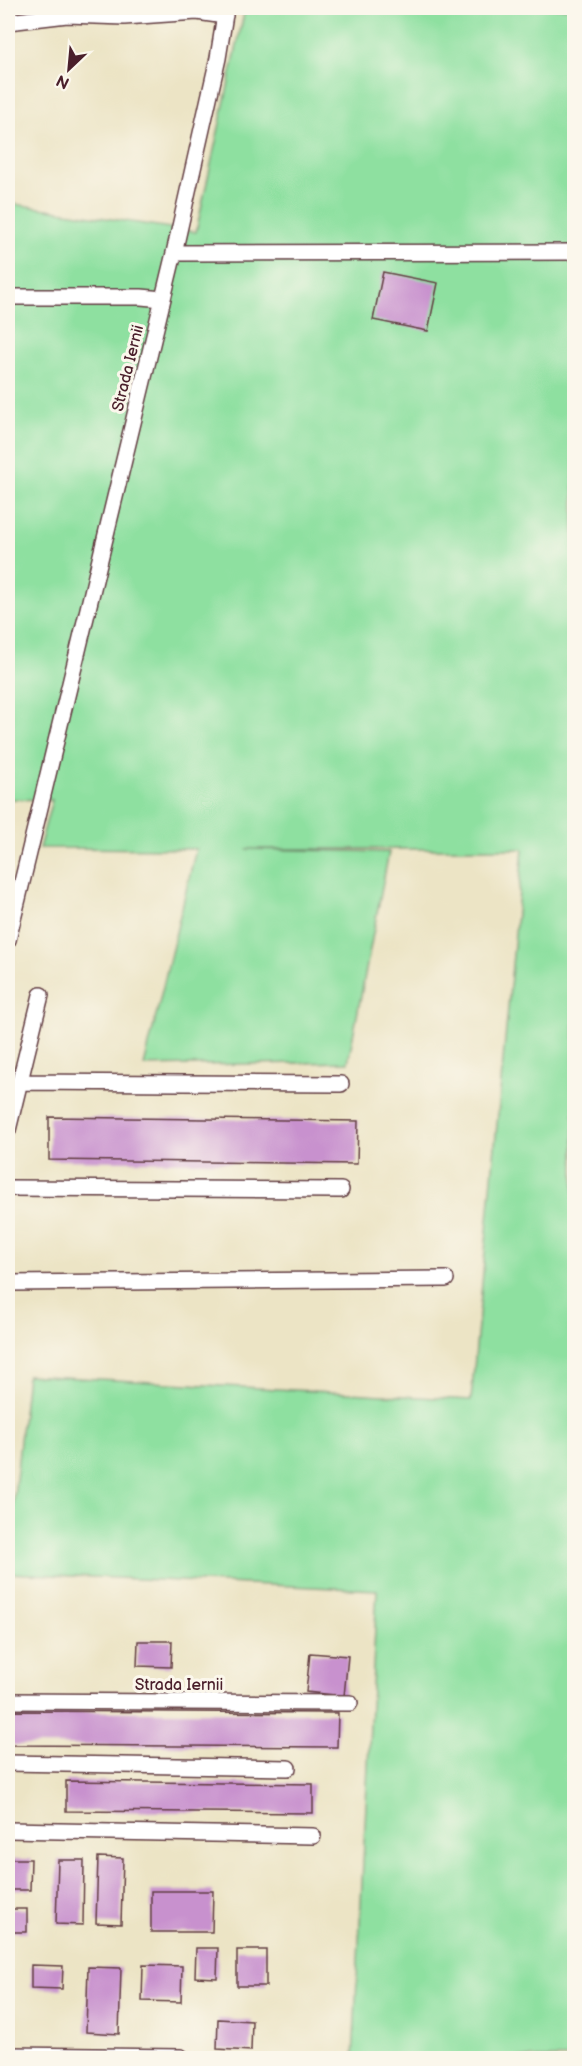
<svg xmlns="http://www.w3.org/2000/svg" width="582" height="2066" font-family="'Balsamiq Sans',sans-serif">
  <rect width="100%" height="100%" fill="#fbf7ec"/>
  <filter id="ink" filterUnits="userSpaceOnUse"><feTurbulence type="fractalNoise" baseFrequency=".0167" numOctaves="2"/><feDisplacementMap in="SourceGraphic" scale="12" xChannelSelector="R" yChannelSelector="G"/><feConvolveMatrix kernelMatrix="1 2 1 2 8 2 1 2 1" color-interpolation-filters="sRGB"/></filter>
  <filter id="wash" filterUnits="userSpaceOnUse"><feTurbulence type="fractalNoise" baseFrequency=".008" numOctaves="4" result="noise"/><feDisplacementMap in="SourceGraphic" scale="24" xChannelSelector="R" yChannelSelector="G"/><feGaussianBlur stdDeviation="1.35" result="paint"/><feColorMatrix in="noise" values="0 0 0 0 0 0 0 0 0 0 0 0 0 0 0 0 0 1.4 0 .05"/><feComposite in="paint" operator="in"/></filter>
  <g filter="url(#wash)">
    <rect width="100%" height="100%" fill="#ece4c5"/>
    <!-- green -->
    <path fill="#8ee0a0" stroke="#6c8066" stroke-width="1.5" d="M230,8h344v2050h-221l24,-468 -369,-17v-18l19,-180 444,25 52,-551h-277l143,3 -41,210 -204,4 52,-217 -157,-1 13,-48 -44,-1v-596l188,29 49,-223z"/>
    <g id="blocks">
      <!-- building -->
      <path fill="#c891ce" d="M383,272l55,11 -10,48 -55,-11z
        M49,1117l309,4 -1,43 -308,-4z
        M138,1641h34l-1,26 -34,-1z
        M310,1653l38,3 -4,40 -38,-4z
        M8,1711l330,2 -1,34 -329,-2z
        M66,1781l247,3v29l-247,-2z
        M98,1857l25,1 -2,66 -25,-1z
        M8,1859h23l-1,31h-22z
        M58,1860h26l-1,65 -27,-1z
        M151,1891h62l-1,41h-61z
        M8,1909h19v23h-19z
        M196,1948h22l-1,30 -22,-1z
        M237,1950h29v36h-29z
        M31,1965l32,1 -1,23 -31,-1z
        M143,1965l39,1 -1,36 -39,-1z
        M88,1967l33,1 -2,66 -33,-2z
        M218,2019l34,2 -1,30 -34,-2z"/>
    </g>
  </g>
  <g filter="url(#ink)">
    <use href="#blocks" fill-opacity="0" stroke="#623d42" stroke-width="1.5"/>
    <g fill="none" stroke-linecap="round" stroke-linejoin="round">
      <defs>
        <path id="street" d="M8,22l59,-7 57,2 73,-5 28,4
          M174,253l400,-1
          M8,297h133l22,2
          M8,940l166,-687 44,-195 8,-50
          M20,1082l321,2
          M8,1130l33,-135
          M8,1188l333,2
          M8,1283l438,-4
          M8,1701l342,2
          M8,1763l280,5
          M8,1830l305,6
          M8,2055l173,2"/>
      </defs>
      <!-- street casing -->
      <use href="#street" stroke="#623d42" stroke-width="18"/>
      <!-- street -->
      <use href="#street" stroke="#fff" stroke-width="15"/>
    </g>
  </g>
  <g text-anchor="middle" stroke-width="6" stroke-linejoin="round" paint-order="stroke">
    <!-- street labels -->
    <g font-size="16" fill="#4a1f2b" stroke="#fbf7ec">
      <text transform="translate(127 368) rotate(-76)" y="6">Strada Iernii</text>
      <text x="179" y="1690">Strada Iernii</text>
    </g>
  </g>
  <!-- margin -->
  <rect width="582" height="2066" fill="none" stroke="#fbf7ec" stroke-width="30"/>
  <!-- north arrow -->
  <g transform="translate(69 69) rotate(206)" stroke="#fbf7ec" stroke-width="4.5" paint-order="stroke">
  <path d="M0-4.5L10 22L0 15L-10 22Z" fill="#4a1f2b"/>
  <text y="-9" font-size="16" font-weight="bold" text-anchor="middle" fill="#4a1f2b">N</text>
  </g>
</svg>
